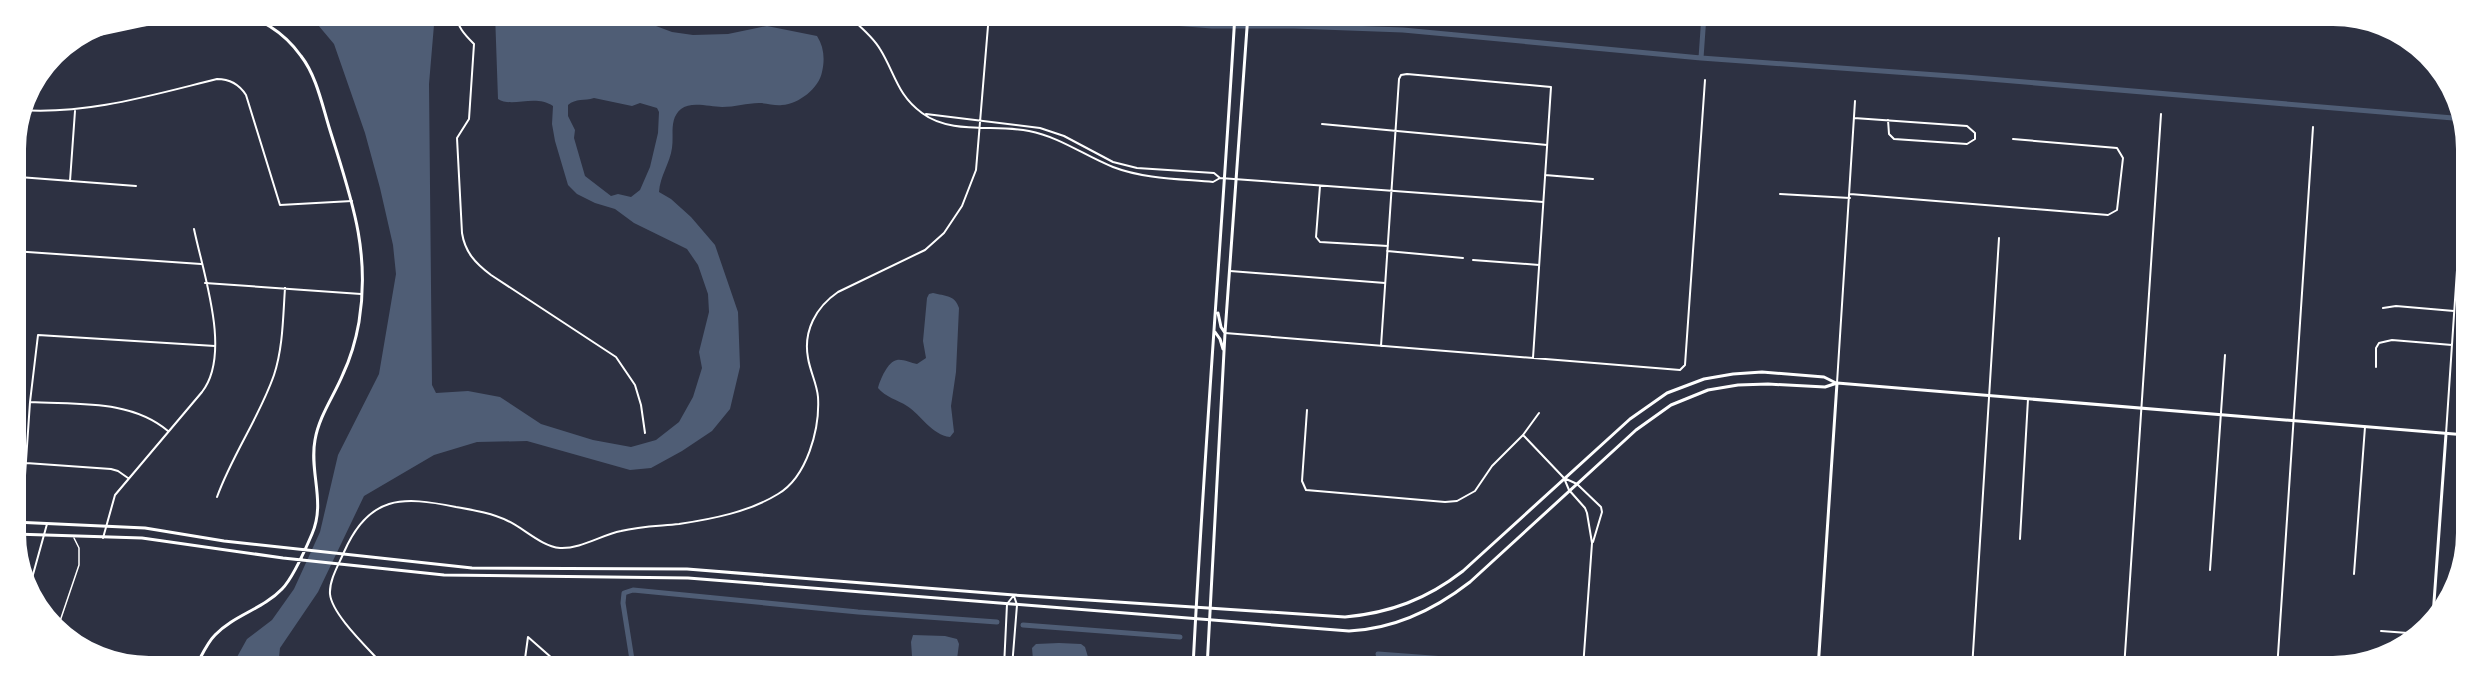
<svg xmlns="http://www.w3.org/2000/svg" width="2482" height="682" font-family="Overpass,sans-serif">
  <rect width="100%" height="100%" fill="#2d3142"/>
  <!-- water -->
  <path fill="#4f5d75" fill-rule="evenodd" d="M305,12l130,1 -6,71 3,301 4,8 32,-2 32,6 41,27 52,16 38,7 25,-7 23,-18 14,-25 9,-29 -3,-16 10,-40 -1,-18 -10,-29 -11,-16 -53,-26 -19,-14 -20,-6 -18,-9 -9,-9 -13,-44 -3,-17 1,-18c-18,-12 -41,2 -55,-7l-3,-86h39l9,6 26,3 4,-4 75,5 24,9 21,3 35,-1 39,-8 50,10c7,11 8,23 5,36 -3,16 -23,32 -40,33 -7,1 -15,-2 -23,-2 -12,0 -24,4 -37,4 -12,0 -31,-6 -41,2 -12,10 -7,25 -9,39 -2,15 -12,28 -13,44l12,7 20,18 24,28 23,67 2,55 -10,42 -18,22 -30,20 -31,17 -21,2 -103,-29 -50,1 -43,13 -70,41 -46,96 -38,56 -2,18h-46l15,-27 25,-19 22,-31 26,-57 18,-77 41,-81 17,-100 -3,-29 -13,-57 -15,-55 -31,-89 -21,-25zM594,98l38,8 8,-3 17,5 2,4 -1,21 -8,34 -10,23 -9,7 -13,-3 -7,2 -26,-20 -11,-38 1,-8 -7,-14v-11c8,-7 16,-4 26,-7z
    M933,293c12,3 22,2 26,15l-3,64 -5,34 3,26 -4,5c-18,-2 -29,-22 -43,-31 -9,-6 -22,-9 -29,-18 2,-8 10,-27 19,-28 6,-1 14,3 20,4l9,-6 -3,-17 4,-43 2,-4z
    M913,635l32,1 12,3 2,5 -2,15 -45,-3 -1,-14z
    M1059,643l22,1 4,3 3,10 -3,8 -4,2 -37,-1 -11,-6 -1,-12 4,-4z"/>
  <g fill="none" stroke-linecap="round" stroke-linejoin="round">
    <!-- canal -->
    <path stroke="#4f5d75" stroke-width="5" d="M1055,14l157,12h82l109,4 298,28 264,19 500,42
      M1701,58l3,-43
      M1023,625l157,12
      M1378,654l190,14
      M633,666l-10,-63 1,-10 9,-3 225,22 139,10"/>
    <!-- service -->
    <path stroke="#fff" stroke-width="1.5" d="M20,569l1,-29
      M57,630l22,-65v-17l-5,-10"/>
    <!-- minor -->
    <path stroke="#fff" stroke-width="2" d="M457,13c-1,13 8,22 17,31l-5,75 -12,19 5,95c3,19 13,30 29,42l125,82 19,28 6,20 4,28
      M845,13c12,11 27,22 35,36 15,24 17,46 42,64 29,22 73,11 107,18 31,6 56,25 84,36 31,12 68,12 100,15l7,-4 323,24
      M19,110c68,5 133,-15 198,-31 13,0 22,5 29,16l34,110 72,-4
      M926,114l114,14 24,8 49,26 24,6 77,5 6,5
      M1854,118l113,8 8,7v6l-8,5 -73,-5 -5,-5 -1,-14
      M1322,124l225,21
      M1545,175l48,4
      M19,177l117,9
      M70,181l5,-70
      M1320,186l-4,51 4,5 68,4
      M1780,194l70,4
      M1850,194l258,21 9,-5 6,-52 -6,-10 -104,-9
      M13,251l188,13
      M1387,251l76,7
      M1473,260l66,5
      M1230,271l155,12
      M205,283l156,11
      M2383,308l13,-2 58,5
      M1225,333l455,37 5,-5 20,-285
      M1381,346l18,-267 2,-4 6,-1 144,13 -18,271
      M2376,367v-19l3,-5 13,-3 60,5
      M1837,383l18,-282
      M30,402c47,3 100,-3 138,29
      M1307,410l-5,71 4,9 139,12 12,-1 18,-10 17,-25 31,-31 16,-22
      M2446,434l19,-283
      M1523,435l41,43 5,12 16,18 2,5 5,30 -9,125
      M26,463l85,6 7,2 10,7
      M1564,478l13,6 24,23 1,5 -9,30
      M217,497c15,-42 42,-79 57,-122 9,-27 9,-58 11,-87
      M21,534l9,-132 8,-67 177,11
      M103,538l12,-43 87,-103c30,-38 1,-119 -8,-163
      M2020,539l8,-140
      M2210,570l15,-215
      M2354,574l11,-147
      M29,589l18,-65
      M2381,631l40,3
      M384,666c-15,-17 -52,-51 -54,-72 -1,-14 9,-30 14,-42 25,-57 58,-56 112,-45 17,3 36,6 52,14 17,8 33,25 52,27 21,1 41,-13 61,-17 19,-5 39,-5 58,-7 33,-5 70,-12 99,-30 29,-17 42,-65 40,-97 -1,-13 -8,-26 -10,-39 -5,-27 8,-51 30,-66l87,-42 19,-17 18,-27 14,-36 13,-156
      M524,666l4,-29 33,29
      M1004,667l3,-63 7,-9
      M1012,667l5,-62 -3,-9
      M1972,669l27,-431
      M2124,669l37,-555
      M2277,670l36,-543"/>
    <!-- tertiary -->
    <path stroke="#fff" stroke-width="3" d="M69,41l136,-29
      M14,522l131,6 79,13 248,27 215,1 327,26 331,22c45,-4 82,-18 118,-46l167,-152 37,-26 37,-14 29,-5 29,-2 62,5 12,6
      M14,534l128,4 141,20 161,17 244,3 661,53c46,-2 85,-21 121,-49l166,-152 35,-25 37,-15 30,-5 30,-1 57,3 12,-4 629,52
      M2433,616l13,-182
      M196,666c6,-11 11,-23 19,-31 19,-20 48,-26 67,-46 11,-11 24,-41 30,-55 14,-32 -3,-62 3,-94 4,-24 19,-44 28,-66 8,-17 13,-35 16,-52 12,-73 -9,-127 -30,-195 -7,-23 -13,-52 -28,-71 -17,-24 -42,-40 -71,-44
      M1818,669l19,-286"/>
    <!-- secondary -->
    <path stroke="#fff" stroke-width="3" d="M1218,313l3,14 4,6
      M1215,332l5,7 3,10
      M1193,667c11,-217 29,-435 42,-653
      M1207,668l18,-335 23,-319"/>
  </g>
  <!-- crop -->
  <path d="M0 0H2482V682H0ZM149 22H2333A127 127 0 0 1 2460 149V533A127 127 0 0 1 2333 660H149A127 127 0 0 1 22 533V149A127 127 0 0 1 149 22Z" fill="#fff" fill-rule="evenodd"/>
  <path fill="none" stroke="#fff" stroke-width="8" d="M149 22H2333A127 127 0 0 1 2460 149V533A127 127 0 0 1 2333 660H149A127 127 0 0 1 22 533V149A127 127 0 0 1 149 22Z"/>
</svg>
